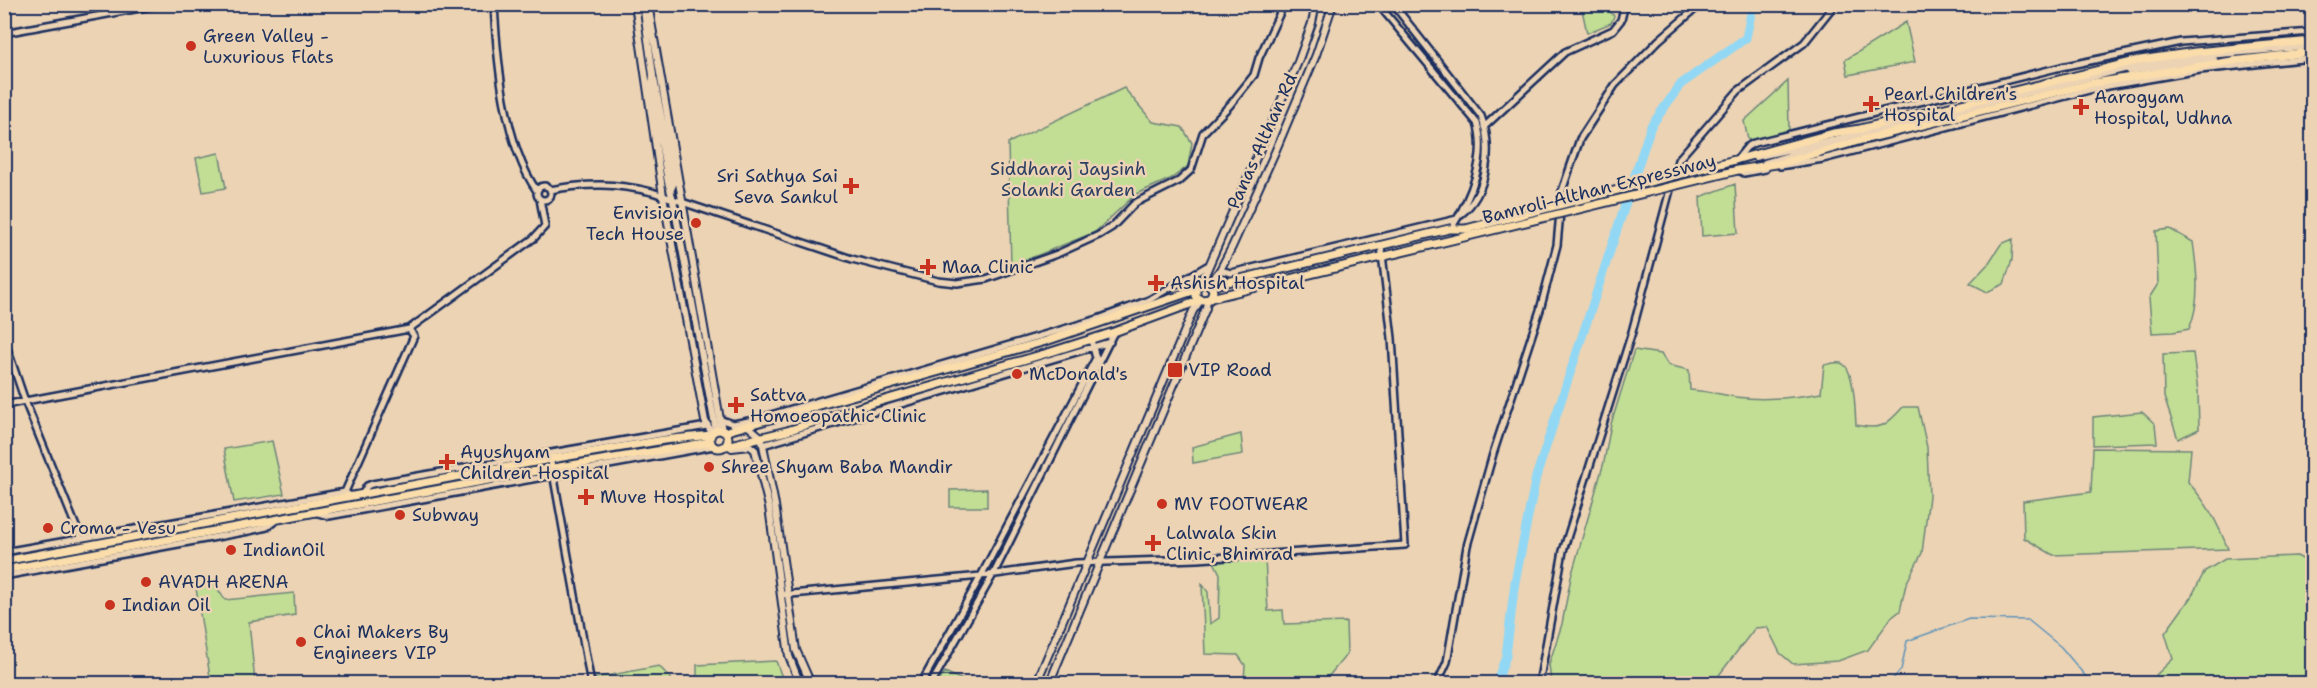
<svg xmlns="http://www.w3.org/2000/svg" width="2317" height="688" font-family="'Shantell Sans',sans-serif">
  <rect width="100%" height="100%" fill="#ecd3b4"/>
  <filter id="ink" filterUnits="userSpaceOnUse"><feTurbulence type="fractalNoise" baseFrequency=".0167" numOctaves="2"/><feDisplacementMap in="SourceGraphic" scale="12" xChannelSelector="R" yChannelSelector="G"/><feConvolveMatrix kernelMatrix="1 2 1 2 8 2 1 2 1" color-interpolation-filters="sRGB"/></filter>
  <g filter="url(#ink)">
    <!-- green -->
    <path fill="#c2dd94" stroke="#6e8679" stroke-width="1.5" d="M1581,5h23l10,11 -3,7 -24,10z
      M1906,22l9,40 -67,13 -3,-15z
      M1788,81l1,50 -41,9 -4,-19z
      M1124,88l29,34 29,5 10,16 -4,23 -16,12 -36,16 -41,38 -84,34 -3,-123z
      M219,153l7,35 -23,4 -7,-34z
      M1735,184l3,49 -36,3 -2,-39z
      M2170,229l23,13c4,29 8,59 -4,87l-16,3 -21,1 -3,-35 9,-14 -2,-53z
      M2013,239l-1,21 -8,24 -17,8 -17,-9 18,-19 13,-20z
      M1634,350l27,4 7,11 21,5 1,20c16,1 30,4 46,7 29,4 57,1 85,-4l3,-28c6,-1 14,-4 19,-1 12,8 12,47 13,61 25,6 31,0 47,-18h15l9,40 2,49 -7,57 -16,31 -6,27 -9,7 -23,32 -30,11 -45,3 -13,-11 -13,-26 -12,1 -42,55h-162l-2,-19 13,-40 9,-47 33,-115 7,-38z
      M2193,353l5,38 1,38 -21,10 -14,-42 -1,-43z
      M2142,412l13,12 2,19 -64,2v-28z
      M1241,434l2,20 -50,9 -1,-16z
      M272,441l12,53 -50,8 -10,-53z
      M2093,448l98,1 -3,33c20,22 29,40 40,67l-175,6 -29,-17 -1,-37 68,-9z
      M987,489v18h-37v-17z
      M2297,556l15,8v119h-154l-2,-8 17,-16 -8,-26 26,-36 14,-26 20,-12z
      M1265,559l3,52 15,-1 1,14 62,-2 1,32 -24,29 -68,1 -11,-4 1,-15 -7,-10 -33,-1 -3,-70 6,8 2,32 9,-6 1,-44 -6,-12z
      M214,583l11,17 69,-7 1,22 -46,7 6,61h-44l-15,-95z
      M776,661l8,22h-87v-18z
      M659,666l16,17h-79l-1,-5z
      M945,672l24,11h-31z"/>
    <g fill="none" stroke-linecap="round" stroke-linejoin="round">
      <!-- stream -->
      <path stroke="#6294b8" stroke-width="1.5" d="M1888,684l13,-14 6,-29 62,-22 59,1 33,27 31,37"/>
      <!-- river -->
      <path stroke="#92d8f4" stroke-width="9" d="M1496,684l10,-28 9,-74 21,-105 115,-351 30,-42 65,-46 7,-34"/>
      <defs>
        <path id="tertiary" d="M494,4c3,56 10,140 43,187
          M1378,4l99,119c11,35 -7,76 -26,106
          M1393,4l88,112c12,31 7,77 -20,98
          M4,33l158,-29
          M1484,127l81,-75 48,-22 8,-10 4,-16
          M1738,158l9,-11 7,-4 307,-76 120,-25 131,-10
          M1780,166l43,-7 274,-71 103,-18 112,-12
          M1739,170l5,3 21,-4
          M537 193a7 7 0 1 1 14 0a7 7 0 1 1-14 0Z
          M550,190c37,-7 65,-7 102,2l200,67 86,22 19,2 29,-4 71,-25 42,-19 13,-8 23,-24 44,-22 12,-11 12,-37 27,-28 24,-30 5,-17 25,-54
          M1220,270l11,3 226,-54
          M4,339l21,62 56,138
          M4,405l405,-76
          M719,419l14,5 21,-4 344,-101 51,-19 58,-34
          M763,445l347,-103
          M550,456l41,228
          M345,492l69,-156 -5,-7 125,-91 11,-12 -5,-27
          M362,495l5,-9 5,-2 335,-58
          M318,513l11,3 385,-70
          M4,552l341,-60 3,2
          M4,576l245,-45 18,-4 8,-6
          M781,595l200,-19 95,-13 122,-4 207,-14 -13,-207 -11,-92
          M921,684l60,-108 115,-218 -5,-18
          M931,684l63,-111 120,-241
          M1437,684l10,-22 20,-116 26,-92 47,-144 17,-65 5,-54 18,-52 35,-54 44,-45 42,-36
          M1539,684l24,-133 69,-219 46,-172 60,-69 66,-48 31,-39"/>
        <path id="secondary" d="M635,4l28,192 42,225 7,12
          M643,4l10,71 -1,12 16,95 5,18 43,231
          M648,4l74,427
          M2129,71l85,-12
          M654,79l20,103 -3,7
          M1755,157l115,-25 270,-67 57,-9 115,-10
          M1765,163l105,-31
          M1201,284l97,-222 14,-39 4,-19
          M1209,284l11,-14 12,-23 43,-95 41,-97 17,-51
          M748,426l13,11 2,8 12,60 21,145 15,34
          M728,445l4,3 18,-2 5,4 14,57 20,149 11,28
          M1036,684l157,-373 8,-11
          M1049,684l157,-376 1,-8"/>
        <path id="primary" d="M1735,160l98,-27 27,-4 280,-69 55,-8 117,-11
          M1738,170l44,-7 80,-23 232,-57 138,-22 80,-9
          M1211,286l238,-57h17
          M1211,298l257,-62
          M710 439a9 9 0 1 1 18 0a9 9 0 1 1-18 0Z
          M724,432l322,-91 150,-51
          M722,447l65,-16 77,-25 187,-54 63,-20 87,-32 9,-1 3,-8c-2,-9 -11,-11 -17,-3v8l5,4
          M4,561l547,-102 113,-19 47,-5
          M4,570l549,-102 158,-26"/>
      </defs>
      <!-- tertiary casing -->
      <use href="#tertiary" stroke="#1b2f5e" stroke-width="10"/>
      <!-- secondary casing -->
      <use href="#secondary" stroke="#1b2f5e" stroke-width="10"/>
      <!-- primary casing -->
      <use href="#primary" stroke="#1b2f5e" stroke-width="11"/>
      <!-- tertiary -->
      <use href="#tertiary" stroke="#ecd3b4" stroke-width="5"/>
      <!-- secondary -->
      <use href="#secondary" stroke="#ecd3b4" stroke-width="6"/>
      <!-- primary -->
      <use href="#primary" stroke="#faddab" stroke-width="7"/>
      <defs>
        <path id="primary-bridge" d="M1466,229l269,-69
          M1468,236l270,-66"/>
      </defs>
      <!-- primary-bridge casing -->
      <use href="#primary-bridge" stroke="#1b2f5e" stroke-width="11" stroke-linecap="butt"/>
      <!-- primary-bridge -->
      <use href="#primary-bridge" stroke="#faddab" stroke-width="7"/>
    </g>
  </g>
  <!-- markers -->
  <g fill="#c8321e" stroke="#ecd3b4" stroke-width="2">
    <circle cx="191" cy="46" r="6"/>
    <path d="M1868 95h6v6h6v6h-6v6h-6v-6h-6v-6h6z"/>
    <path d="M2078 98h6v6h6v6h-6v6h-6v-6h-6v-6h6z"/>
    <path d="M848 177h6v6h6v6h-6v6h-6v-6h-6v-6h6z"/>
    <circle cx="696" cy="223" r="6"/>
    <path d="M925 258h6v6h6v6h-6v6h-6v-6h-6v-6h6z"/>
    <path d="M1153 274h6v6h6v6h-6v6h-6v-6h-6v-6h6z"/>
    <rect x="1167" y="362" width="16" height="16" rx="3"/>
    <circle cx="1017" cy="374" r="6"/>
    <path d="M733 396h6v6h6v6h-6v6h-6v-6h-6v-6h6z"/>
    <path d="M444 453h6v6h6v6h-6v6h-6v-6h-6v-6h6z"/>
    <circle cx="709" cy="467" r="6"/>
    <path d="M583 488h6v6h6v6h-6v6h-6v-6h-6v-6h6z"/>
    <circle cx="1162" cy="504" r="6"/>
    <circle cx="400" cy="515" r="6"/>
    <circle cx="48" cy="528" r="6"/>
    <path d="M1150 534h6v6h6v6h-6v6h-6v-6h-6v-6h6z"/>
    <circle cx="231" cy="550" r="6"/>
    <circle cx="146" cy="582" r="6"/>
    <circle cx="110" cy="605" r="6"/>
    <circle cx="301" cy="642" r="6"/>
  </g>
  <g text-anchor="middle" stroke-width="5" stroke-linejoin="round" paint-order="stroke">
    <!-- poi labels -->
    <g font-size="18" fill="#1b2f5e" stroke="#ecd3b4" text-anchor="start">
      <text x="203" y="42">Green Valley -<tspan x="203" dy="21">Luxurious Flats</tspan></text>
      <text x="1884" y="100">Pearl Children's<tspan x="1884" dy="21">Hospital</tspan></text>
      <text x="2094" y="103">Aarogyam<tspan x="2094" dy="21">Hospital, Udhna</tspan></text>
      <text x="838" y="182" text-anchor="end">Sri Sathya Sai<tspan x="838" dy="21">Seva Sankul</tspan></text>
      <text x="684" y="219" text-anchor="end">Envision<tspan x="684" dy="21">Tech House</tspan></text>
      <text x="942" y="273">Maa Clinic</text>
      <text x="1170" y="289">Ashish Hospital</text>
      <text x="1188" y="376">VIP Road</text>
      <text x="1029" y="380">McDonald's</text>
      <text x="750" y="401">Sattva<tspan x="750" dy="21">Homoeopathic Clinic</tspan></text>
      <text x="460" y="458">Ayushyam<tspan x="460" dy="21">Children Hospital</tspan></text>
      <text x="721" y="473">Shree Shyam Baba Mandir</text>
      <text x="600" y="503">Muve Hospital</text>
      <text x="1174" y="510">MV FOOTWEAR</text>
      <text x="412" y="521">Subway</text>
      <text x="60" y="534">Croma - Vesu</text>
      <text x="1166" y="539">Lalwala Skin<tspan x="1166" dy="21">Clinic, Bhimrad</tspan></text>
      <text x="243" y="556">IndianOil</text>
      <text x="158" y="588">AVADH ARENA</text>
      <text x="122" y="611">Indian Oil</text>
      <text x="313" y="638">Chai Makers By<tspan x="313" dy="21">Engineers VIP</tspan></text>
    </g>
    <!-- street labels -->
    <g font-size="18" fill="#1b2f5e" stroke="#ecd3b4">
      <text transform="translate(1262 141) rotate(-66)" y="6">Panas Althan Rd</text>
      <text transform="translate(1599 189) rotate(-14)" y="6">Bamroli-Althan Expressway</text>
    </g>
    <!-- park labels -->
    <g font-size="18" fill="#2c4063" stroke="#ecd3b4">
      <text x="1068" y="175">Siddharaj Jaysinh<tspan x="1068" dy="21">Solanki Garden</tspan></text>
    </g>
  </g>
  <!-- margin -->
  <rect width="2317" height="688" fill="none" stroke="#ecd3b4" stroke-width="24"/>
  <rect x="12" y="12" width="2293" height="664" fill="none" stroke="#1b2f5e" stroke-width="2" filter="url(#ink)"/>
</svg>
